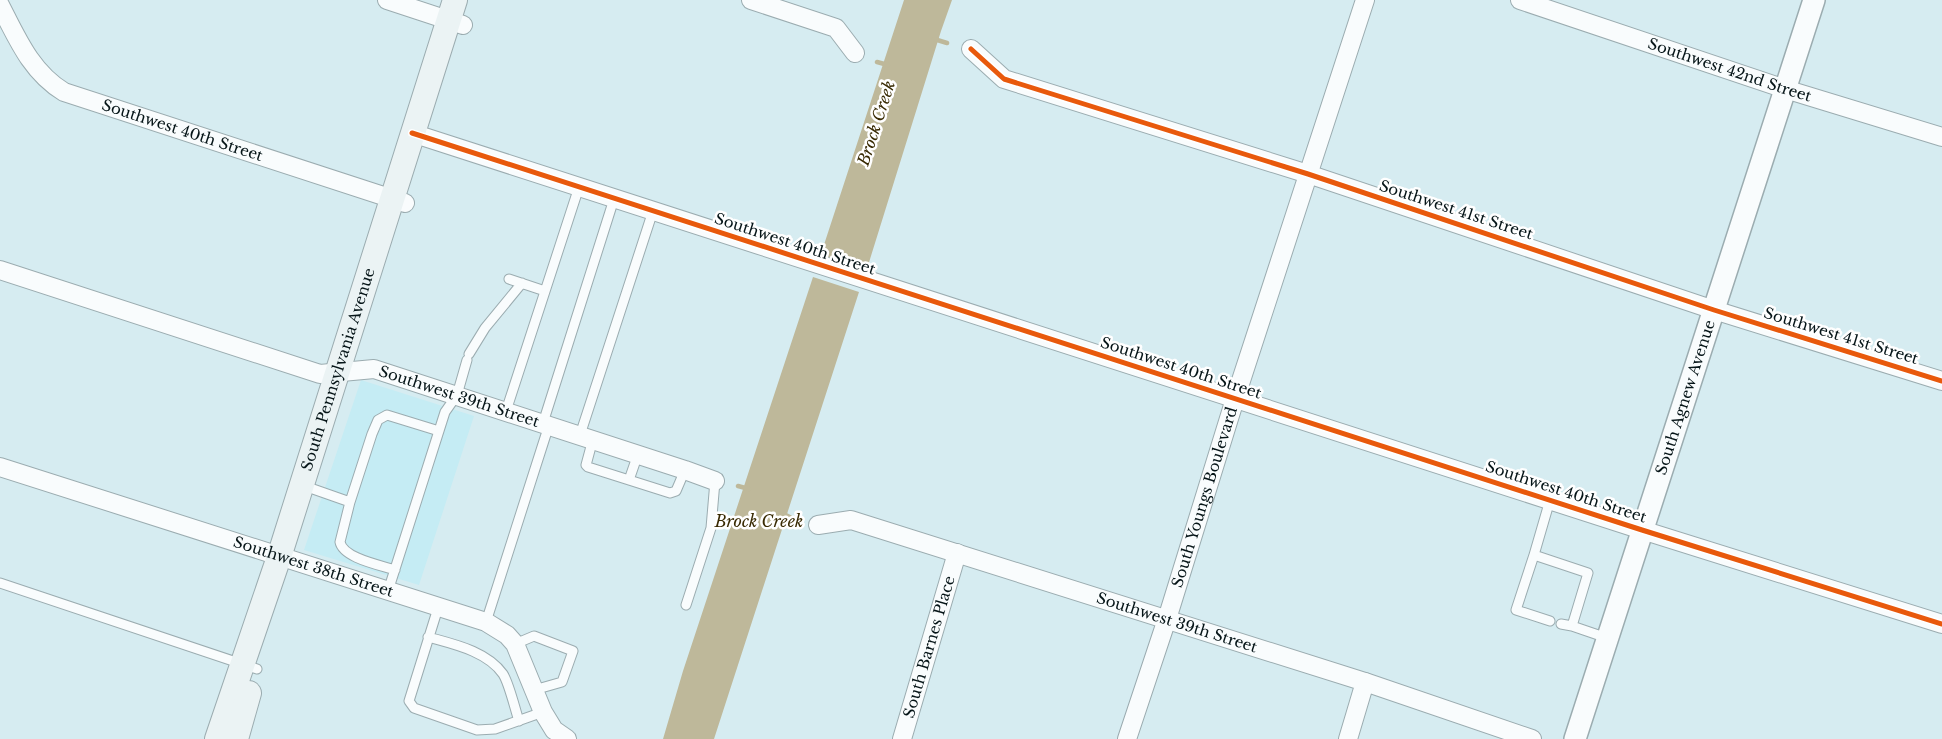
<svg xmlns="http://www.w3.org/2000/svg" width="1942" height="739" font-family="'Libre Baskerville',serif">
  <rect width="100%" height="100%" fill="#d6ecf1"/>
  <!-- built -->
  <path fill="#c5ecf4" d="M361,380l113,36 -55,169 -115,-35z"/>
  <!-- water -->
  <path fill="#beb89a" d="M904,0h48l-11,31 -75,241 -46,-15z
    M813,277l46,15 -145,447h-51l20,-68z"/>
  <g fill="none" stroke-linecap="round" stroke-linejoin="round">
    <!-- stream -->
    <path stroke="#beb89a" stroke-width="4.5" d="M934,39l13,4
      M877,62l11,3
      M738,486l11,3
      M782,513l17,9"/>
    <defs>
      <path id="service" d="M509,279l36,12
        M469,354l16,-26 37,-45
        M506,411l73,-224
        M543,423l71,-224
        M580,435l73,-224
        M593,439l-7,26 2,2 82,26 6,-2 9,-21
        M629,480l9,-26
        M313,489l37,13
        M1550,500l-16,55 54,18 -16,53 35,12
        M1534,555l-18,55 34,11
        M395,570c-15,-5 -52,-12 -55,-28l10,-40 22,-68 6,-14 9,-5 52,16
        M0,583l257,86
        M388,591l57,-179 12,-17 10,-35
        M686,605l25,-77 4,-47
        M438,608l-29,93 5,7 63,22 18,-1 48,-17
        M486,622l63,-197
        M1561,624l11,2
        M428,637c25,7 59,14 75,37 6,9 12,35 16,47
        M515,644l19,-8 39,15 -11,31 -28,8"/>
      <g id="minor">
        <path d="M387,0l76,25"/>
        <path d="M751,0l85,28 19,25"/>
        <path id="s1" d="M1520,0l265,89 157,48"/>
        <path id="s2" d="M0,5c17,33 31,67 64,87l341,111"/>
        <path d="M971,49l33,30 304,95 406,136 228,71"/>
        <path d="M412,133l1230,397 300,94"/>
        <path id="s3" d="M0,270l320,104 54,-5 311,101 30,11"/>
        <path id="s4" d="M0,467l486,155 21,13 8,9 28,68 11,18 13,9"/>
        <path id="s5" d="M818,525l33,-5 514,162 167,57"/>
        <path id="s6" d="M902,739l55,-186"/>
        <path id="s7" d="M1127,739l40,-120 68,-220 130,-399"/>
        <path d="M1348,739l17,-57"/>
      </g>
      <g id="tertiary">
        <path id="s8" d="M1575,739l239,-739"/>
      </g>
      <g id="secondary">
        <path id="s9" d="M217,739l62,-182 176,-557"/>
        <path d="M236,739l13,-46"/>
      </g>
    </defs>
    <!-- service casing -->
    <use href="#service" stroke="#9bacb0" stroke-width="11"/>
    <!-- minor casing -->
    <use href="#minor" stroke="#9bacb0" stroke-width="20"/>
    <!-- tertiary casing -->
    <use href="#tertiary" stroke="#9bacb0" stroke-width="24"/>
    <!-- secondary casing -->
    <use href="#secondary" stroke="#9bacb0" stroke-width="26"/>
    <!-- service -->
    <use href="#service" stroke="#f9fcfd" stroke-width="9"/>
    <!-- minor -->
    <use href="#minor" stroke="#f9fcfd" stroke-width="18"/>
    <!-- tertiary -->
    <use href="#tertiary" stroke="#f9fcfd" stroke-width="21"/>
    <!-- secondary -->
    <use href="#secondary" stroke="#ebf3f4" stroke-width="24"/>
    <defs>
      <path id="cycleway" d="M971,49l33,30 304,95 406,136 228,71
        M412,133l1230,397 300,94"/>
    </defs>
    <!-- cycleway casing -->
    <use href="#cycleway" stroke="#fff" stroke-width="8"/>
    <!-- cycleway -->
    <use href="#cycleway" stroke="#e8590c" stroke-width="5"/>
  </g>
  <g text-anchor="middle" stroke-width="5" stroke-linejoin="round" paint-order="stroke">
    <!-- street labels -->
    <g font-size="15" fill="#061518" stroke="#fff">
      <text dy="5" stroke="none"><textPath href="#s1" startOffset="221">Southwest 42nd Street</textPath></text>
      <text dy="5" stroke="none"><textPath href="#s2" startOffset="234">Southwest 40th Street</textPath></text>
      <text transform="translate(1456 210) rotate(18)" y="5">Southwest 41st Street</text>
      <text transform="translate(795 244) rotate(18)" y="5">Southwest 40th Street</text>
      <text transform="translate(1841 336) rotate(17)" y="5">Southwest 41st Street</text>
      <text transform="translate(1181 368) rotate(18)" y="5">Southwest 40th Street</text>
      <text dy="5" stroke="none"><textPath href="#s9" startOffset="389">South Pennsylvania Avenue</textPath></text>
      <text dy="5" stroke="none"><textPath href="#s3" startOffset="480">Southwest 39th Street</textPath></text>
      <text dy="5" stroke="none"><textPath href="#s8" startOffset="359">South Agnew Avenue</textPath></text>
      <text transform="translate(1566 492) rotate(18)" y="5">Southwest 40th Street</text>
      <text dy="5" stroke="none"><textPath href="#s7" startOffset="254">South Youngs Boulevard</textPath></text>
      <text dy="5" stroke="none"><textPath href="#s4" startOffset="329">Southwest 38th Street</textPath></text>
      <text dy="5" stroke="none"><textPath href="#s5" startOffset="375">Southwest 39th Street</textPath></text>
      <text dy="5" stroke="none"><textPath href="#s6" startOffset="96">South Barnes Place</textPath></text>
    </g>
    <!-- water labels -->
    <g font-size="16" font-style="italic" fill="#382a03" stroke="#fff">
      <text transform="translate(876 123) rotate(-72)" y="6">Brock Creek</text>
      <text x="759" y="527">Brock Creek</text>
    </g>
  </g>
</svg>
